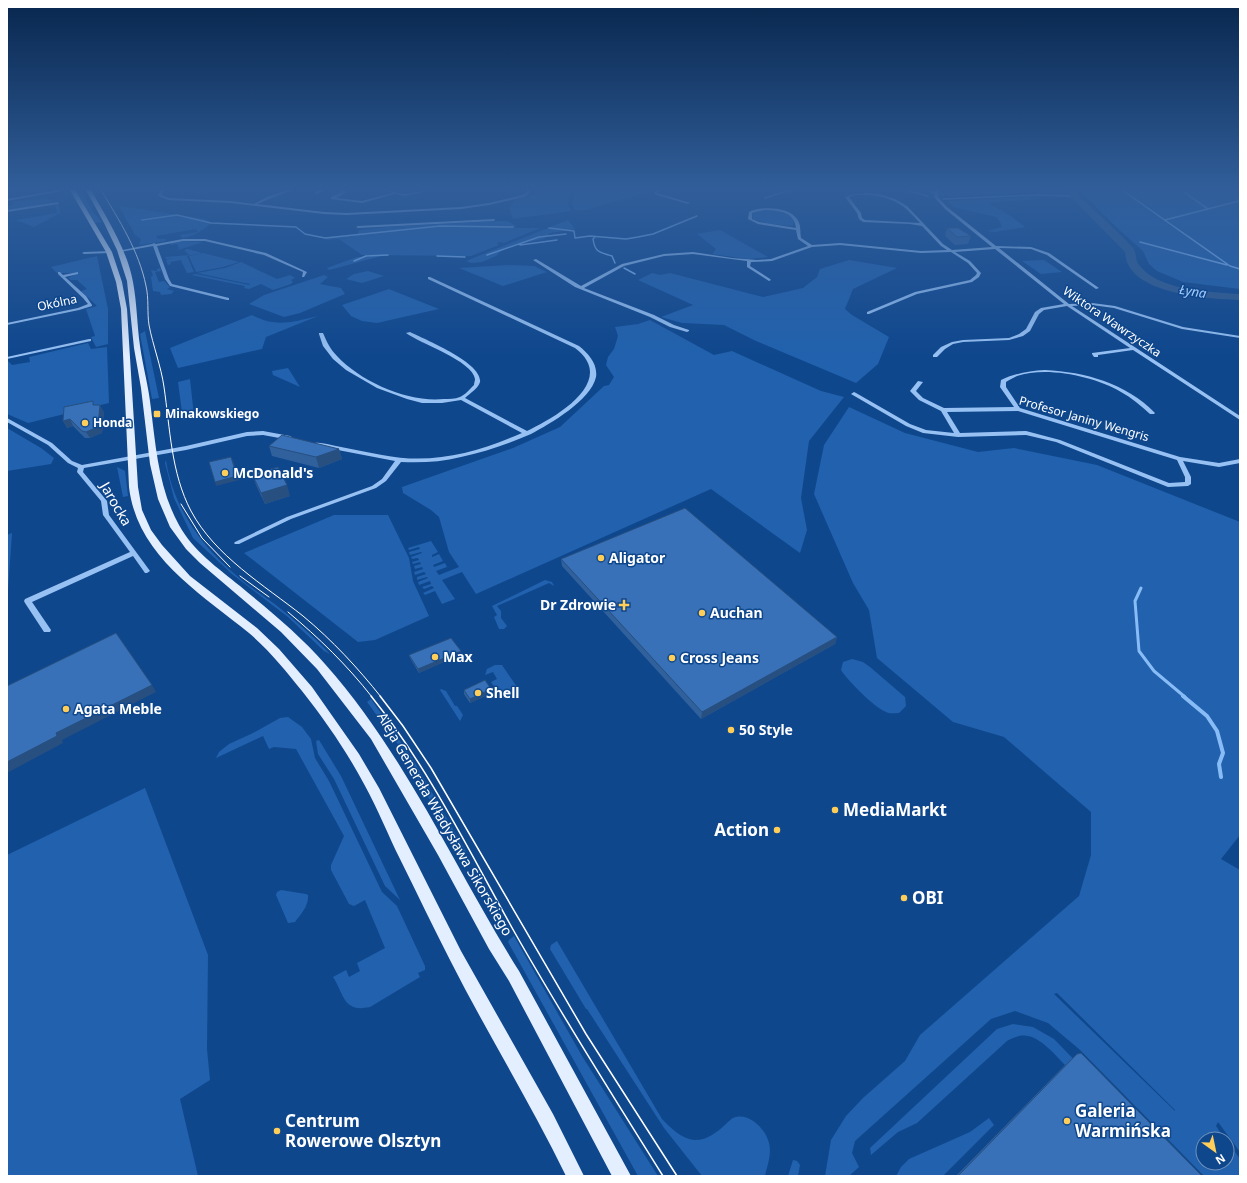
<svg xmlns="http://www.w3.org/2000/svg" width="1247" height="1183" font-family="'Noto Sans',sans-serif">
  <rect width="100%" height="100%" fill="#0f478d"/>
  <!-- green -->
  <path fill="#2161ad" fill-rule="evenodd" d="M575,190h79l-69,20h-10l-3,-6z
    M940,190h95l-1,2 -96,5v-4z
    M1080,190h160v99l-57,-7 -26,-11 -8,-7 -6,-13 -28,-25z
    M570,191l-2,14 3,6 -58,8 -4,-11 6,-8 27,-8z
    M77,193h5l12,20 8,9 -7,1z
    M1041,196l-6,3 -47,4 23,13 14,11 -31,5 -7,-1 15,-4 -2,-5 -4,-5 -43,-10 -5,-6z
    M45,199l11,1 -15,5 -34,5v-4l6,-1 -1,-4z
    M55,204h4l1,9 -26,14 -18,-7 41,-7z
    M119,206l86,13 6,4c-8,7 -18,14 -29,15l-2,-3 18,-3 -2,-3 -40,7 2,3h-9h16l1,2 -27,4 2,-6 -6,-4z
    M760,210c12,0 27,0 34,10l-1,6 -23,-2 -17,-5 -1,-4 1,-3z
    M568,220l7,9 -25,4 -6,6 -25,5 -16,5 -7,7 -14,6 -11,1 -5,-2z
    M496,221h11l9,5 -2,2h26l-36,15 -3,-1 -4,1 2,2 -28,11 -109,-1 -23,-16 45,-5 -56,6 -3,-2 32,-3 2,-5 29,-3z
    M720,230l48,27 -20,2 -36,-5 4,-5 -19,-15z
    M183,241l20,1 -28,9 4,-2 -2,-5 -6,1v-2z
    M188,249l14,4 -15,3 7,16 -7,1 -6,-13 -11,2 1,2 -3,1 -2,-5 6,-2 -6,1 -1,-2 24,-2 -5,-5z
    M203,253l36,9 -16,5 -27,5 -7,-16z
    M97,256l11,53v35l-12,3 -5,-10 4,-1 -9,-27 11,-3 -16,-15 6,-2 -10,-9h-6l-3,-2 10,-5h-21l-6,-6z
    M381,256l-52,14 -2,-2 30,-11z
    M849,260l48,8 -44,21 -8,20 7,6 37,22 -11,27 -22,19 -100,-42 -32,-16 -42,-2 -21,-6 32,-12 -55,-25 14,-7 8,2 10,-2 93,24 40,-9 14,-11 3,-8z
    M1044,260l18,12 -21,2 -19,-13z
    M241,262l36,17 13,-4 5,3 -4,2 2,2 -2,2 -18,6 -12,-6 -12,5 -5,-1 1,-2 -54,-11 5,-1 53,11 1,-1 -53,-11 28,-5z
    M509,265l25,1 13,6 -44,14 -44,-18z
    M160,268l1,3 -6,1 4,10 5,-1 6,6 -3,2 7,2 -3,3 -10,1 -1,-3 -7,-1 -2,-14 2,-2 -2,-5 6,1v-2z
    M368,271l16,5 -22,7 -16,-4 8,-5z
    M324,275l4,2 -8,7 21,4 4,6 -45,19 -16,4 -35,-13 15,-9z
    M389,289l50,20 -62,14 -15,-2 -11,-5 -9,-11z
    M252,315c24,13 40,7 66,1l-52,21 -4,12 -84,19 -8,-20z
    M650,320l64,35 18,-4 89,40 23,6 -35,44 -8,57 6,32 -7,23 -89,-64 -235,105 -14,-22 -20,8 13,19 -13,5 -7,-13 -10,4 -2,-2 11,-5 -2,-2 -8,3 -2,-2 9,-3 -1,-3 -11,4 -1,-3 10,-4 -1,-1 -10,3v-3l9,-3 -2,-2 -9,3 -1,-3 9,-3 -1,-2 -7,2 -1,-3 7,-2 -1,-2 -7,2 -1,-2 7,-2 -1,-2 -6,1 -1,-2 11,-4 -1,-1 -11,3 -1,-3 11,-3 -1,-2 -10,3 -1,-2 23,-7 7,11 -6,3v2l7,-3 4,7 -10,4 1,2 11,-4 2,4 -11,4 3,4 20,-8 -10,-15 -10,-35 -8,-7 -28,-17 -1,-6 111,-39 47,-21 44,-41 5,-1 5,-8 -8,-12 2,-8 6,-8 4,-13 -3,-9 23,-3z
    M145,331l14,67 -7,1 -12,-65z
    M88,343l3,6 16,-2 2,56 -81,20 -21,-9v-54l5,5 18,-3 -1,-5z
    M288,368l12,19 -27,-12 -1,-4z
    M190,379l4,37 -11,4 -5,-38z
    M849,407l56,26 73,19 36,-4 83,17 143,57v313l-19,24 19,11v282l-22,-30 -2,4 9,13h-22v24h24v-22l13,18v17h-36l-125,-127 -31,-26 -33,-12 -24,8 -136,122 -3,12 7,14 -10,9h-24l6,-36 15,-24 17,-18 42,-37 15,-26 159,-139 12,-41v-43l-87,-75 -51,-15 -76,-64 -8,-48 -16,-27 -39,-89 10,-49zM1057,993l118,117v1l-121,-117z
    M7,428l34,20 13,10 -3,6 -44,7z
    M166,460c7,47 35,86 71,116 12,11 26,19 39,29 19,15 37,31 54,49l-6,-3 -36,-34 -56,-43 -39,-36 -19,-40 -9,-35z
    M117,467l8,4 3,25 -5,1z
    M334,515h54l21,43 4,23 16,35 -54,24 -17,2 -114,-89z
    M12,533l-5,72v-70z
    M545,580l7,2 2,4 -5,-3 -52,23 4,5v7l6,8 -3,3h-5l-5,-12 3,-2 -5,-9z
    M852,659l11,3 7,5 35,30 1,9 -7,7c-4,0 -10,1 -13,-1 -12,-5 -38,-31 -45,-42l2,-8z
    M495,665h7l15,22c2,9 -9,12 -16,10l-10,-15 6,-3 -4,-7 -8,3 2,-6z
    M441,689l5,2 9,15h2l6,9 -3,6 -20,-31z
    M371,699l41,59 54,94 -6,2 -60,-107 -33,-45z
    M288,717l14,10 9,12 4,19 14,23 53,111 15,14 28,60v4l-7,3 2,4 -50,30c-27,6 -26,-13 -37,-30l13,-7 3,7 11,-6 -3,-8 28,-15 -20,-48 -11,6 -5,-2 -18,-34v-5l13,-29 -48,-87 -22,-2 -5,2 -6,-13 -47,22 3,-6 10,-8 24,-11 27,-15z
    M319,740l22,36 59,124 -15,-14 -51,-107 -16,-25 -2,-13z
    M145,788l63,167 -1,94 3,31 -30,19 18,77h-191v-321z
    M281,890l25,4 2,1c1,11 -7,19 -13,27l-7,1 -12,-28 1,-3z
    M514,936l68,120 76,120h-20l-130,-234 1,-2z
    M557,941l105,178c9,9 19,20 33,21 13,0 22,-8 31,-16 2,-2 5,-5 7,-6 15,-7 33,11 36,25 3,11 -2,23 -4,33h-63l-38,-48 -77,-119h-1l-36,-60 1,-4z
    M1013,1024l20,3 21,12 133,137 -118,-112 -4,1c-12,-12 -28,-33 -46,-29 -4,1 -8,3 -12,5l-90,82 -19,9 -27,23 -1,-7 127,-119z
    M989,1118l5,7 -51,51h-47l5,-9 8,-8 61,-27z
    M793,1160l4,1 3,4 -2,11h-10z"/>
  <g fill="none" stroke-linecap="round" stroke-linejoin="round">
    <!-- stream-far2 -->
    <path stroke="#88bcf7" stroke-width="1.5" d="M905,190l23,6
      M1122,190l108,76 10,3
      M1181,190l27,19
      M765,198l22,-7 10,-1
      M943,199l93,-4 39,1
      M142,220l35,-5 34,8 85,4 9,7 20,4 115,-12 73,1
      M1165,220l74,-19 1,-8
      M549,228l25,3 1,7 15,-2 36,3 12,-2 15,-3 44,-18
      M595,237l-2,2c2,14 7,13 19,17l3,7
      M1140,242l87,23
      M520,245l37,-5
      M487,255l52,-18 27,-3
      M437,256l28,1
      M354,261l12,-5 22,-1
      M624,268l11,6"/>
    <!-- stream-far1 -->
    <path stroke="#88bcf7" stroke-width="3" d="M1141,588l-6,13 4,50 15,20 31,26"/>
    <!-- stream -->
    <path stroke="#88bcf7" stroke-width="4" d="M1183,696l24,20 10,15 6,22 -4,11 2,13"/>
    <!-- river -->
    <path fill="#315b8f" fill-rule="evenodd" d="M1064,190h9c20,20 42,38 60,58 4,5 2,12 6,17 20,26 71,27 101,29v6c-29,-1 -98,-5 -112,-36 -2,-3 -2,-8 -3,-12z"/>
    <!-- minor -->
    <path fill="#97c1f3" fill-rule="evenodd" d="M58,190h9l-60,11v-2z
      M161,190h3l-2,4v1l7,3 62,3 23,3 13,-7 20,-7h6l-24,9 -12,5 67,8 23,1 114,-6 28,-4 33,-8 5,-3v-2h3l-1,4 -5,3 -35,8 -28,4 -114,6 -23,-1 -93,-11 -63,-3 -8,-3 -2,-3z
      M319,190h5l-7,4 -3,-1z
      M338,190h6l3,2 -11,6 26,3 30,-8 -8,-3c7,0 15,4 22,4 9,-1 17,-4 26,-4l-27,6 -10,-2 -33,9 -31,-4v-2l11,-5z
      M657,190h4l-3,2v1l32,10 -2,1 -32,-9 -2,-3z
      M924,190l11,2v-2h4l-1,7 9,10 49,39 35,1 18,6 50,35 -3,1 -49,-34 -16,-6 -32,-1 70,56 23,-1 23,3 68,21 57,9v2l-58,-9 -68,-21 -22,-3 -20,1 168,110v4l-107,-70 -35,5v2h-4l-2,-3v-1l38,-5 -63,-42 -23,4 -5,4 -9,17 -7,5 -14,4 -46,2 -10,2 -8,5 -8,8h-4v-2l8,-8 11,-5 11,-2 46,-2 10,-4 7,-5 9,-17 6,-4 23,-4 -69,-55 -40,3 15,9 11,12 -2,4 -7,5 -55,12 -48,20h-2v-2l48,-20 55,-12 6,-5 1,-2 -9,-10 -17,-11 -30,1 -81,-8 -28,2 -40,14 -21,1 -1,4 20,13 1,1 -2,1 -22,-14v-6l-54,-7 -29,2 -40,10 -40,22 70,27 20,10 15,5v1l-2,1 -17,-5 -20,-10 -75,-30 -42,-27 3,-1 45,27 41,-22 42,-10 29,-2 39,6 25,2 14,-1 37,-13 -10,-7 -2,-9 -38,-6 -10,-5 1,-7c11,-6 40,-6 48,7 4,5 3,12 4,19l11,7 28,-2 81,8 26,-1 -6,-4 -19,-20 -12,-2 -47,-2 -4,-3 -2,-6 -12,-16 10,-3 13,-1 12,1 15,5 12,7 36,38 9,6 40,-3 -47,-38 -11,-12 1,-3zM855,195c18,-1 35,2 49,12 6,5 11,11 16,16l-55,-3 -3,-2 -1,-5 -12,-16zM765,210c14,1 29,1 31,18l-37,-6 -7,-3v-6l3,-1z
      M58,202l1,2 -52,8v-2z
      M495,219l-1,2 -136,7 -2,-1 2,-1z
      M183,239h22l61,14 41,19 -3,5h-2l1,-5 -39,-17 -59,-14h-22l-26,5 12,33 3,5 57,14v2h-2l-57,-14 -5,-7 -12,-33 -33,6 -2,-1 34,-7 2,-1 2,1z
      M110,251l1,1 -2,1 -25,1 -2,-1 2,-1z
      M58,272h2l3,3 15,-3v2l-13,3 21,19 6,9v1l-13,4 -72,15v-2l71,-15 10,-4 -5,-6 -25,-24z
      M428,277h2l149,69c9,7 19,18 17,31 -5,23 -46,47 -65,57 -23,10 -46,18 -70,23 -20,5 -40,6 -60,5l-15,19 -10,7 -85,31 -52,25h-4l-1,-1 1,-1 52,-25 85,-31 10,-7 13,-18 -78,-15 -2,-1v-2c7,-1 14,2 21,3 15,3 30,6 46,9 50,10 94,-2 140,-22l-61,-33 -19,3h-20l-15,-4 -30,-11 -31,-18 -13,-11 -10,-13 -4,-12v-1h4c4,9 7,16 14,23 24,26 72,47 107,43 5,0 11,0 16,-2 5,-2 10,-8 14,-12 0,-2 1,-4 1,-6 -2,-18 -56,-36 -69,-46l4,-1c14,7 73,31 70,50 -2,7 -10,11 -15,16l62,33c28,-13 92,-50 48,-83l-147,-69z
      M89,339h2v2l-84,18v-2z
      M1045,370c40,2 81,13 110,43l-1,1h-4c-9,-8 -18,-16 -29,-22 -27,-16 -75,-26 -104,-16 -4,2 -8,4 -11,6v5l14,21 160,49 39,6 21,-4v4l-21,4 -36,-6 8,16v7l-3,2 -20,1 -112,-45 -30,-7 -68,2 -35,-4 -17,-7 -55,-32 3,-2 2,1 54,31 16,6 28,3 -13,-22 -22,-11 -9,-9 8,-10 5,1 -7,9 7,7 21,10 70,-1 -14,-20 1,-7c15,-7 28,-9 44,-10zM1018,411l159,49 8,17v5l-16,1 -109,-43 -34,-9 -66,2 -13,-21z
      M7,418l45,25 20,18 10,4 104,-19 61,-14 16,-1 27,5 3,2 -3,2 -27,-5 -16,1 -61,14 -102,18 -1,4 24,29 2,14 41,56 -3,2h-2l-12,-17 -101,46 19,28 -1,2h-6l-19,-29 -1,-2 1,-2 105,-47 -27,-37 -2,-14 -24,-29 1,-4 -10,-5 -20,-18 -41,-23z"/>
    <!-- major -->
    <path fill="#e3eeff" fill-rule="evenodd" d="M70,190h5l37,62 10,30 5,27 11,178 4,23 9,20 11,15 28,31 67,52 22,21 33,38 47,67 20,34 82,163 92,163 31,62h-18c-36,-74 -79,-143 -116,-216 -17,-33 -33,-67 -50,-101 -12,-24 -22,-50 -36,-75 -17,-32 -39,-64 -62,-93 -16,-20 -33,-41 -53,-58 -49,-40 -112,-77 -120,-146l-8,-178 -5,-27 -10,-30z
      M86,190h5c16,29 36,59 42,92 4,21 4,43 7,64 3,21 9,42 11,63 5,40 8,80 28,116 14,26 39,43 61,61 30,25 60,49 85,78 81,91 130,205 194,307l112,205h-19l-103,-195 -20,-32 -51,-94 -67,-116 -54,-70 -36,-37 -81,-69 -14,-14 -16,-22 -12,-28 -8,-35 -9,-76 -7,-40 -7,-67 -10,-31 -13,-27z"/>
    <!-- tram-far1 -->
    <path stroke="#fff" stroke-width="1" d="M101,190c18,30 38,61 45,96 3,13 1,26 3,39 4,21 12,41 15,62 6,41 7,86 27,124 24,45 73,74 112,105 29,24 55,52 78,81
      M181,504l21,34 28,29
      M240,576l29,21
      M288,612c31,26 59,53 84,85"/>
    <!-- tram -->
    <path stroke="#fff" stroke-width="1.5" d="M371,696c58,72 99,157 144,237 47,83 98,163 148,243
      M380,696l23,30 28,42 155,266 91,142"/>
  </g>
  <!-- wall -->
  <path fill="#30619d" d="M947,228l24,8 -3,8 -13,1 -10,-9z
    M95,405l9,7 -2,21 -12,5h-5l-12,-12 -6,2 -4,-7z
    M269,446l70,3 3,10 -23,9 -47,-12z
    M252,474l38,22 -25,8 -9,-19z
    M561,559l276,78 -2,7 -134,75 -139,-153z
    M461,651l1,3 -43,19 -9,-15 -1,-3z
    M464,690l28,3 -22,10 -6,-9z
    M1077,1054l125,122h-246l109,-111z"/>
  <!-- shaded-wall -->
  <path fill="#274f80" d="M100,405l4,7 -2,21 -12,5 -4,-6z
    M70,419l3,7 -6,2 -4,-7z
    M339,449l3,10 -23,9 -3,-11z
    M233,460l6,20 -23,6 -1,-4z
    M287,485l3,11 -25,8 -4,-11z
    M837,637l-2,7 -134,75 1,-7z
    M461,651l1,3 -43,19 -1,-4z
    M152,685l4,7 -94,48 1,3 -56,30v-11l49,-29z
    M491,689l1,4 -22,10v-4z"/>
  <!-- building -->
  <path fill="#3871b7" stroke="#274f80" d="M947,228h11l13,8 -14,1z
    M93,401v4h7l-2,22 -12,5 -4,-1 -12,-12 -7,2 1,-14z
    M282,435l57,14 -23,8 -47,-11z
    M231,457l6,19 -22,6 -6,-20z
    M278,467l9,18 -26,8 -9,-19z
    M685,508l152,129 -135,75 -141,-153z
    M116,633l36,52 -96,48 1,3 -50,26v-76z
    M451,638l10,13 -43,18 -9,-14z
    M485,680l6,9 -21,10 -6,-9z
    M1081,1053l121,123h-244l119,-122z"/>
  <!-- sky -->
  <linearGradient id="sky" x2="0" y2="1"><stop stop-color="#08274e"/><stop offset="0.53" stop-color="#315e9a"/><stop offset="1" stop-color="#315e9a" stop-opacity="0"/></linearGradient>
  <rect width="1247" height="356" fill="url(#sky)"/>
  <!-- markers -->
  <g fill="#ffce59" stroke="#0f478d" stroke-width="1.5">
    <rect x="153" y="410" width="8" height="8" rx="2"/>
    <circle cx="85" cy="423" r="4"/>
    <circle cx="225" cy="473" r="4"/>
    <circle cx="601" cy="558" r="4"/>
    <path d="M622 599h4v4h4v4h-4v4h-4v-4h-4v-4h4z"/>
    <circle cx="702" cy="613" r="4"/>
    <circle cx="435" cy="657" r="4"/>
    <circle cx="672" cy="658" r="4"/>
    <circle cx="478" cy="693" r="4"/>
    <circle cx="66" cy="709" r="4"/>
    <circle cx="731" cy="730" r="4"/>
    <circle cx="835" cy="810" r="4"/>
    <circle cx="777" cy="830" r="4"/>
    <circle cx="904" cy="898" r="4"/>
    <circle cx="1067" cy="1121" r="4"/>
    <circle cx="277" cy="1131" r="4"/>
  </g>
  <g text-anchor="middle" stroke-width="3" stroke-linejoin="round" paint-order="stroke">
    <!-- far-street labels -->
    <g font-size="12" fill="#fff" stroke="#0f478d">
      <text transform="translate(57 303) rotate(-12)" y="4">Okólna</text>
      <text transform="translate(1112 322) rotate(34)" y="4">Wiktora Wawrzyczka</text>
      <text transform="translate(1084 419) rotate(16)" y="4">Profesor Janiny Wengris</text>
    </g>
    <!-- far-poi labels -->
    <g font-size="12" font-weight="bold" fill="#fff" stroke="#0f478d" text-anchor="start">
      <text x="165" y="418">Minakowskiego</text>
      <text x="93" y="427">Honda</text>
    </g>
    <!-- far-water labels -->
    <g font-size="13" font-style="italic" fill="#a3cbfa" stroke="#0f478d">
      <text transform="translate(1193 291) rotate(9)" y="5">Łyna</text>
    </g>
    <!-- poi labels -->
    <g font-size="14" font-weight="bold" fill="#fff" stroke="#0f478d" text-anchor="start">
      <text x="233" y="478">McDonald's</text>
      <text x="609" y="563">Aligator</text>
      <text x="616" y="610" text-anchor="end">Dr Zdrowie</text>
      <text x="710" y="618">Auchan</text>
      <text x="443" y="662">Max</text>
      <text x="680" y="663">Cross Jeans</text>
      <text x="486" y="698">Shell</text>
      <text x="74" y="714">Agata Meble</text>
      <text x="739" y="735">50 Style</text>
    </g>
    <!-- street labels -->
    <g font-size="14" fill="#fff" stroke="#0f478d">
      <text transform="translate(116 504) rotate(60)" y="5">Jarocka</text>
      <text transform="translate(445 824) rotate(60)" y="5">Aleja Generała Władysława Sikorskiego</text>
    </g>
    <!-- near-poi labels -->
    <g font-size="17" font-weight="bold" fill="#fff" stroke="#0f478d" text-anchor="start">
      <text x="843" y="816">MediaMarkt</text>
      <text x="769" y="836" text-anchor="end">Action</text>
      <text x="912" y="904">OBI</text>
      <text x="1075" y="1117">Galeria<tspan x="1075" dy="20">Warmińska</tspan></text>
      <text x="285" y="1127">Centrum<tspan x="285" dy="20">Rowerowe Olsztyn</tspan></text>
    </g>
  </g>
  <!-- border -->
  <rect width="1247" height="1183" fill="none" stroke="#ffffff" stroke-width="16"/>
  <!-- north arrow -->
  <g transform="translate(1215 1151) rotate(147)"><circle r="19" fill="#0f478d" stroke="#6f91bb"/>
  <path d="M0-3L7 15L0 10L-7 15Z" fill="#ffce59"/>
  <text y="-6" font-size="11" font-weight="bold" text-anchor="middle" fill="#ffffff">N</text>
  </g>
</svg>
